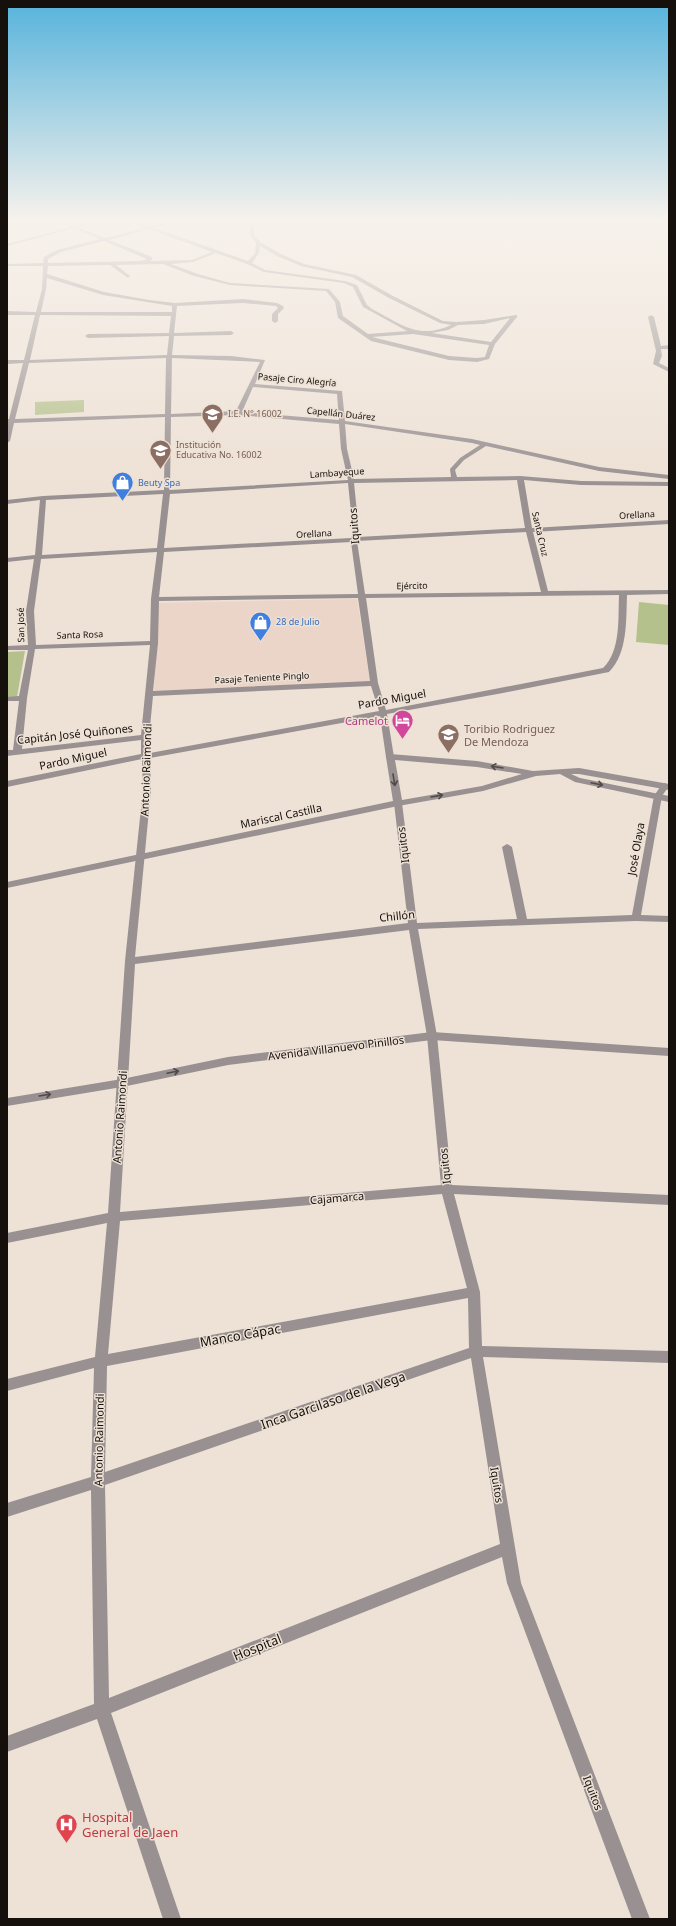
<svg xmlns="http://www.w3.org/2000/svg" width="676" height="1926" font-family="'Noto Sans',sans-serif">
  <rect width="100%" height="100%" fill="#eee1d5"/>
  <!-- commercial -->
  <path fill="#ebd5c8" d="M357,599l13,83 -216,9 4,-88z"/>
  <!-- green -->
  <path fill="#b4c18c" d="M84,400v12l-49,3v-13z
    M639,602l30,3v40l-33,-3z
    M25,651l-8,46h-10v-45z"/>
  <g fill="none" stroke-linecap="round" stroke-linejoin="round">
    <!-- minor -->
    <path fill="#989091" fill-rule="evenodd" d="M54,220h5l46,18 40,-10 -20,-8h5l20,6 32,-6 -28,8 94,33 7,-8 1,-10 -6,-8v-11l5,-4h4l-5,4v11l6,7 21,12 23,10 52,11 37,21 50,25 14,1 27,-2 33,-5v2l-22,27 -6,15 -12,3 -28,-2 -78,-19 -33,-23 -3,-16 -9,-11 -96,-6 -36,-9 -31,-12 -47,1 14,11 -2,2 -18,-13 -62,1 -1,8 57,18 45,8 26,3 68,-4 34,4 6,3 1,2 -6,6v7l-3,2 -3,-2v-7l6,-6 -2,-2 -33,-3 -66,3 -3,27 57,-2 3,2 -3,2 -57,1 -2,19 59,1 34,4 -10,24 87,7 3,30 127,18 127,28 70,8v4l-70,-8 -113,-25 -22,14 -9,10 2,7 63,-1 61,5 88,1v4l-88,-1 -57,-5 8,48 137,-8v4l-136,8 15,59 121,-1v4l-42,1c-1,25 1,58 -18,77l-106,21 -116,21 7,43 -1,2h-6l-1,-2 -6,-41 -230,42 1,31 -16,168 273,-34 -14,-120 4,-3 4,3 15,120 100,-4 -15,-72 5,-3 5,3 15,72 105,-4 22,-119 8,-12 3,-1 4,3 -7,10 -21,119 28,1v6l-33,-1 -218,8 19,107 15,149 217,10v10l-215,-11 26,98 2,54 187,5v12l-186,-6 38,226 129,336h-18l-125,-336 -5,-26 -391,156 70,206h-18l-66,-200 -90,33v-16l87,-32 -3,-214 -84,27v-14l84,-26 3,-109 -87,23v-12l88,-22 12,-134 -100,20v-10l101,-20 17,-252 18,-172 -1,-30 -135,28v-6l134,-27v-14l-134,16v-6h6l6,-49h-12v-4l12,-1 9,-46h-21v-4l21,-1 -2,-34 8,-52 -27,3v-4l28,-3 5,-55 -33,4v-4l36,-4 121,-6 1,-73 -151,6 -4,18 -3,2 1,-20h-1v-4h2l14,-56 -16,1v-4h17l11,-45h-28v-4l29,1 6,-23 1,-23h-36v-2l36,-1 1,-6 13,-7 43,-11zM149,229l63,23 -20,8 -42,1 3,-2 -3,-3 -41,-16zM104,241l43,18 -6,2 -93,2v-4l13,-7zM260,246l17,10 24,10 51,11 37,21 51,25 11,2c-33,15 -50,-1 -79,-16l-5,-4 -10,-20 -12,-4 -80,-11 -13,-7 7,-10zM216,253l31,11 17,8 80,11 9,4 10,20 44,24 -39,3 -25,-18 -3,-14 -11,-13 -99,-6 -32,-9 -27,-10 22,-2zM47,278l56,17 69,11v6h-131l5,-23zM40,315l131,1 -2,17 -81,1 -3,2 3,2 81,-2 -2,19 -137,5zM510,318l-19,24 -59,-9 16,-3 10,-5 26,-1zM413,334l76,11 -4,12 -8,1 -28,-2 -77,-19zM166,358l-1,56 -150,5 14,-56zM172,358l88,4 -24,49 -65,3zM253,387l84,7 2,26 -97,-8zM238,415l101,9 2,25 7,31 -178,10 1,-73zM345,424l127,19 8,2 -20,13 -10,11 1,8 -97,2 -7,-30zM517,480l8,48 -167,9 1,-5 -5,-49zM348,483l5,49 -2,6 -187,10 6,-54zM163,494l-6,54 -115,7 4,-55zM526,532l15,60 -176,2 -8,-53zM351,542l7,52 -199,3 5,-45zM157,552l-6,47 -1,42 -114,4 -2,-34 7,-52zM619,595c-1,23 2,56 -16,73l-217,42 -8,-27 -12,-85zM358,598l12,83 -217,10 5,-48 1,-42zM150,645l-9,90 -119,14 5,-51 8,-49zM371,686l8,25 -229,42 -1,-16 4,-41zM409,930l18,106 14,149 -321,27 15,-248zM442,1194l25,94 -359,66 12,-133zM468,1298l1,50 -364,124 2,-106zM471,1358l29,186 -391,154 -4,-213z
      M651,315l3,2 7,29 8,-1v4h-8l1,7 -3,7 10,5v4l-16,-8 3,-13 -8,-34z"/>
    <!-- tertiary -->
    <path fill="#989091" fill-rule="evenodd" d="M99,220h6l-98,26v-2z
      M390,754l87,7 56,10 46,-3 90,16v6l-90,-16h-8l9,4 89,18v6l-94,-20 -15,-8 -24,2 -53,15 -85,15 -391,82v-6l386,-81 -7,-44zM395,760l82,7 45,7 -40,12 -80,14z
      M432,1032l237,16v8l-237,-16 -204,25 -106,22 -115,19v-8l115,-19 106,-22z"/>
  </g>
  <!-- one-way arrows -->
  <defs><path id="oneway-shaft" d="M-6 0H5M1.5-3L5.5 0L1.5 3" fill="none" stroke-width="1.6" stroke-linecap="round" stroke-linejoin="round"/></defs>
  <g stroke="#504a48">
    <use href="#oneway-shaft" transform="translate(497 767) rotate(-171)"/>
    <use href="#oneway-shaft" transform="translate(394 780) rotate(80)"/>
    <use href="#oneway-shaft" transform="translate(597 784) rotate(12)"/>
    <use href="#oneway-shaft" transform="translate(437 796) rotate(-10)"/>
    <use href="#oneway-shaft" transform="translate(173 1072) rotate(-12)"/>
    <use href="#oneway-shaft" transform="translate(45 1095) rotate(-9)"/>
  </g>
  <!-- sky -->
  <linearGradient id="sky" x2="0" y2="1"><stop stop-color="#56b3dc"/><stop offset="0.45" stop-color="#f7f2ec"/><stop offset="1" stop-color="#f7f2ec" stop-opacity="0"/></linearGradient>
  <rect width="676" height="489" fill="url(#sky)"/>
  <!-- icons -->
  <defs>
    <symbol id="school-pin" viewBox="-11 -11 22 30"><path d="M0 17L-7.5 6A9.5 9.5 0 1 1 7.5 6Z" fill="#8d6e63" stroke="#eee1d5"/><path d="M0-5L7-2L0 1L-7-2ZM-4 1L0 2.5L4 1V4Q0 6-4 4Z" fill="#fff"/></symbol>
    <symbol id="shop-pin" viewBox="-11 -11 22 30"><path d="M0 17L-7.5 6A9.5 9.5 0 1 1 7.5 6Z" fill="#3f7fe0" stroke="#eee1d5"/><path d="M-5-2.5h2.3a2.7 3.5 0 0 1 5.4 0H5L5.5 6h-11ZM-1.5-2.5h3a1.5 2.3 0 0 0-3 0Z" fill="#fff"/></symbol>
    <symbol id="hotel-pin" viewBox="-11 -11 22 30"><path d="M0 17L-7.5 6A9.5 9.5 0 1 1 7.5 6Z" fill="#d1479c" stroke="#eee1d5"/><path d="M-6-4.5h1.5V1H6V5H4.5V3h-9V5H-6ZM-4 0a1.8 1.8 0 1 1 3.6 0ZM.5 0V-2.5h3Q6-2.5 6 0Z" fill="#fff"/></symbol>
    <symbol id="hospital-pin" viewBox="-11 -11 22 30"><path d="M0 17L-7.5 6A9.5 9.5 0 1 1 7.5 6Z" fill="#e0444e" stroke="#eee1d5"/><path d="M-5-5h3v3.5h4V-5h3V5h-3V1.5h-4V5h-3Z" fill="#fff"/></symbol>
  </defs>
  <g fill-rule="evenodd">
    <use href="#school-pin" x="200" y="402" width="25" height="34"/>
    <use href="#school-pin" x="148" y="438" width="25" height="34"/>
    <use href="#shop-pin" x="110" y="470" width="25" height="34"/>
    <use href="#shop-pin" x="248" y="610" width="25" height="34"/>
    <use href="#hotel-pin" x="390" y="708" width="25" height="34"/>
    <use href="#school-pin" x="436" y="722" width="25" height="34"/>
    <use href="#hospital-pin" x="54" y="1812" width="25" height="34"/>
  </g>
  <g text-anchor="middle" stroke-width="3" stroke-linejoin="round" paint-order="stroke">
    <!-- far-street labels -->
    <g font-size="9" fill="#15100c" stroke="#eee1d5">
      <text transform="translate(297 380) rotate(5)" y="3">Pasaje Ciro Alegría</text>
      <text transform="translate(341 414) rotate(6)" y="3">Capellán Duárez</text>
      <text transform="translate(337 473) rotate(-4)" y="3">Lambayeque</text>
      <text transform="translate(637 515) rotate(-3)" y="3">Orellana</text>
      <text transform="translate(314 534) rotate(-3)" y="3">Orellana</text>
      <text transform="translate(540 534) rotate(77)" y="3">Santa Cruz</text>
      <text transform="translate(412 586) rotate(-1)" y="3">Ejército</text>
      <text transform="translate(21 625) rotate(-91)" y="3">San José</text>
      <text transform="translate(80 635) rotate(-2)" y="3">Santa Rosa</text>
      <text transform="translate(262 678) rotate(-3)" y="3">Pasaje Teniente Pinglo</text>
    </g>
    <!-- far-education labels -->
    <g font-size="9" fill="#785e54" stroke="#eee1d5" text-anchor="start">
      <text x="228" y="417">I.E. N° 16002</text>
      <text x="176" y="448">Institución<tspan x="176" dy="10">Educativa No. 16002</tspan></text>
    </g>
    <!-- far-shop labels -->
    <g font-size="9" fill="#366cbe" stroke="#eee1d5" text-anchor="start">
      <text x="138" y="486">Beuty Spa</text>
      <text x="276" y="625">28 de Julio</text>
    </g>
    <!-- street labels -->
    <g font-size="11" fill="#15100c" stroke="#eee1d5">
      <text transform="translate(354 526) rotate(-94)" y="4">Iquitos</text>
      <text transform="translate(392 699) rotate(-10)" y="4">Pardo Miguel</text>
      <text transform="translate(75 734) rotate(-6)" y="4">Capitán José Quiñones</text>
      <text transform="translate(73 759) rotate(-12)" y="4">Pardo Miguel</text>
      <text transform="translate(146 770) rotate(-88)" y="4">Antonio Raimondi</text>
      <text transform="translate(281 816) rotate(-12)" y="4">Mariscal Castilla</text>
      <text transform="translate(403 845) rotate(-97)" y="4">Iquitos</text>
      <text transform="translate(636 849) rotate(-80)" y="4">José Olaya</text>
      <text transform="translate(397 916) rotate(-6)" y="4">Chillón</text>
      <text transform="translate(336 1048) rotate(-7)" y="4">Avenida Villanuevo Pinillos</text>
      <text transform="translate(120 1117) rotate(-86)" y="4">Antonio Raimondi</text>
      <text transform="translate(445 1166) rotate(-96)" y="4">Iquitos</text>
      <text transform="translate(337 1198) rotate(-5)" y="4">Cajamarca</text>
      <text transform="translate(99 1440) rotate(-89)" y="4">Antonio Raimondi</text>
      <text transform="translate(497 1485) rotate(81)" y="4">Iquitos</text>
      <text transform="translate(593 1793) rotate(69)" y="4">Iquitos</text>
    </g>
    <!-- hotel labels -->
    <g font-size="11" fill="#b23c85" stroke="#eee1d5" text-anchor="end">
      <text x="388" y="725">Camelot</text>
    </g>
    <!-- education labels -->
    <g font-size="11" fill="#785e54" stroke="#eee1d5" text-anchor="start">
      <text x="464" y="733">Toribio Rodriguez<tspan x="464" dy="13">De Mendoza</tspan></text>
    </g>
    <!-- near-street labels -->
    <g font-size="13" fill="#15100c" stroke="#eee1d5">
      <text transform="translate(240 1335) rotate(-10)" y="5">Manco Cápac</text>
      <text transform="translate(333 1400) rotate(-19)" y="5">Inca Garcilaso de la Vega</text>
      <text transform="translate(257 1647) rotate(-22)" y="5">Hospital</text>
    </g>
    <!-- near-health labels -->
    <g font-size="13" fill="#be3a42" stroke="#eee1d5" text-anchor="start">
      <text x="82" y="1822">Hospital<tspan x="82" dy="15">General de Jaen</tspan></text>
    </g>
  </g>
  <!-- border -->
  <rect width="676" height="1926" fill="none" stroke="#15100c" stroke-width="16"/>
</svg>
